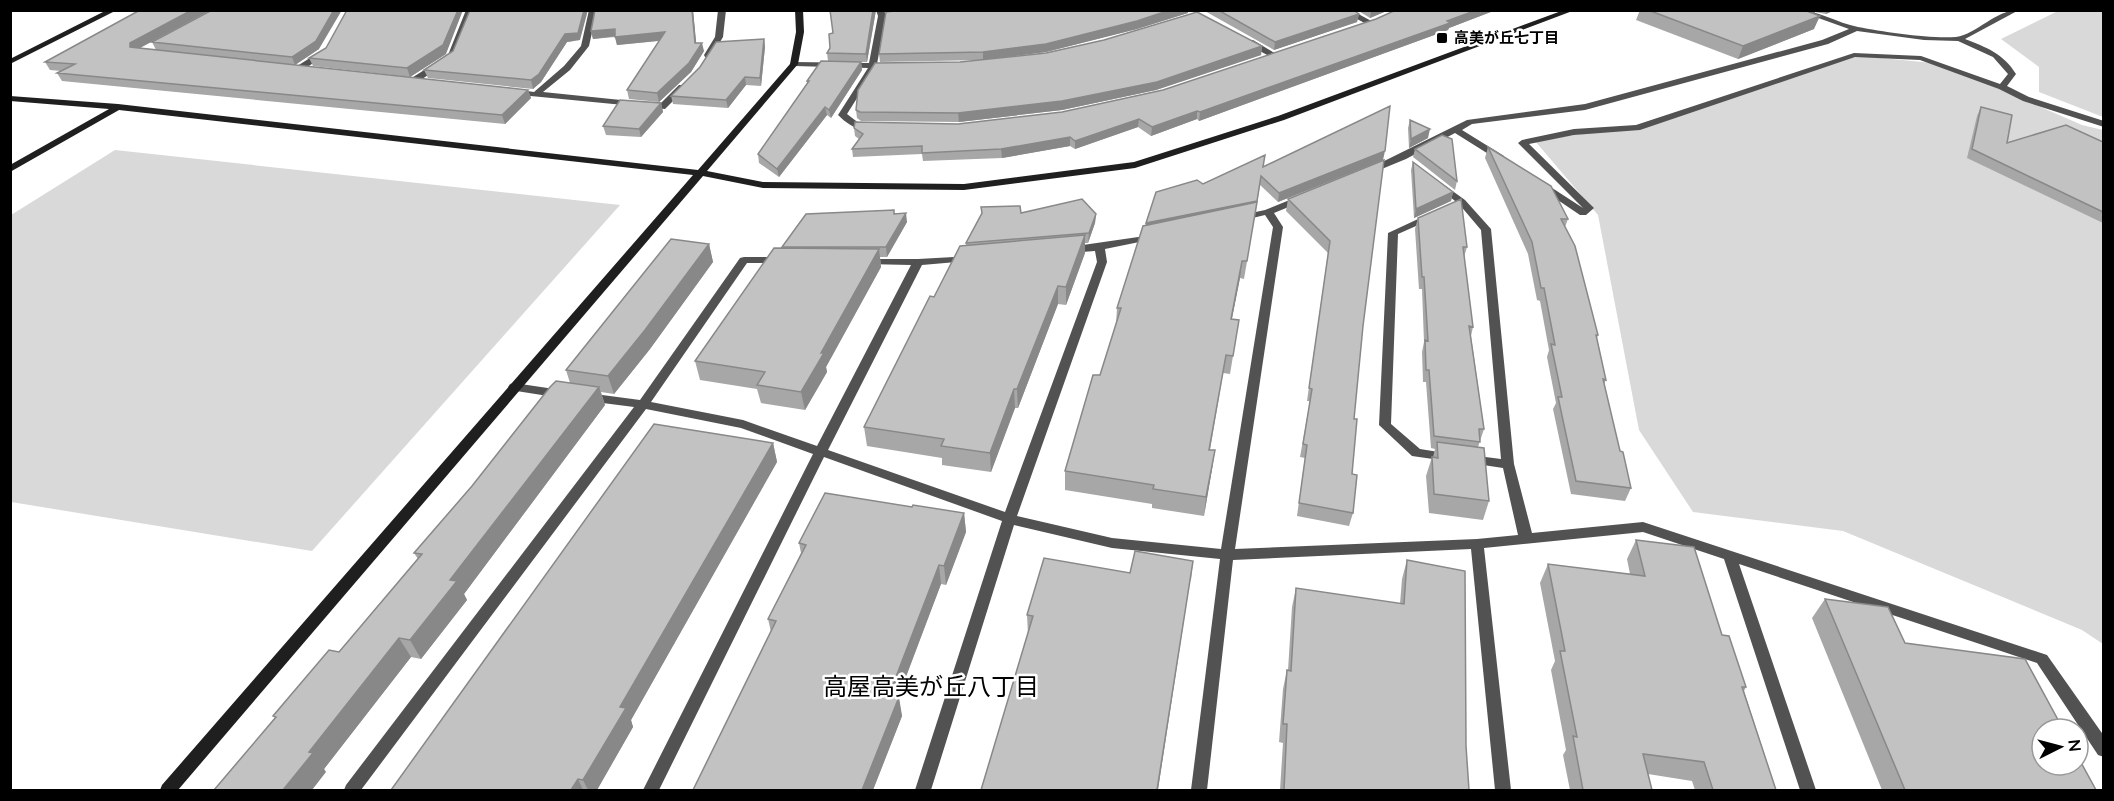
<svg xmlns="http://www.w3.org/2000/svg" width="2114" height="801" font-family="Lato,'Noto Sans JP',sans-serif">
  <rect width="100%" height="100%" fill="#fff"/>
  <!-- green -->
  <path fill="#d9d9d9" d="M2058,11h45v106l-64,-25v-25l-38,-28z
    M1852,55l90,9 140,61 21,5v514l-21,-14 -239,-99 -150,-19 -54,-82 -41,-215 -63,-74 99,-15z
    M115,150l505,55 -308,346 -301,-49v-287z"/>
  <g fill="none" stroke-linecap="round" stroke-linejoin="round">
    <!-- street -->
    <path fill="#525252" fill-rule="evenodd" d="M466,10h8l-20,48 -38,25h-6v-4l38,-24z
      M589,10h8l-8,36 -19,24 -27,22 117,12 19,-19h6v4l-20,20 -155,-15v-4l3,-1 21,3 30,-26 17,-20z
      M718,10h8l-3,27 -12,20h-6l-1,-2 11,-18z
      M876,10h8l2,6 -9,48 6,2 -7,2 -29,46 13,10 13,3c-12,7 -26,-3 -35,-12l30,-47 -74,-2 -4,-2 4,-2 75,1 9,-47z
      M1341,10h10l24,13 -7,2z
      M1796,10c22,0 41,13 62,17 26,5 72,12 98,10 21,-3 39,-27 63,-27l-54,29c21,8 39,15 51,35l-9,12 22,11 75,24v6l-81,-26 -24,-12 -79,-29 -65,-3 -215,73 -66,5 -45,9 63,62 2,2 -8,7h-6l-40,-27v-4h6l37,24 -65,-65 4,-3 52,-11 62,-4 218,-72 67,3 79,28 8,-10 -15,-17 -35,-16 -34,-1 -67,-9 -29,13 -243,66 -113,14 -10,6 42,26v4h-6l-43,-27 -49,26 -34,14 -3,1 -5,-3 103,-51 118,-16 237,-64 27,-11z
      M1247,40h6l23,14 -7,2 -22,-12z
      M321,51l7,2 -28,19h-6v-4z
      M1440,182l25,18 26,29 23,235 18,69 111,-11 404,133 57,81v21l-6,-2 -61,-92 -298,-99 77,226h-16l-76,-231 -81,-27 -159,16 27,242h-16l-24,-241 -238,11 -26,230h-16l29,-231 -108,-11 -98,-23 -83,265h-16l87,-269 -178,-64 -165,333h-16l170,-336 -72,-26 -95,-19 -285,381h-17l2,-5 288,-378 -47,-6 -6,-4 2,-3 4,-1 53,7 100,-142 4,-1h38l5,3 -5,3h-35l-96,139 92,18 74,26 94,-181 -46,-1 -5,-3 1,-2h57l54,-3 1,2 -5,3 -46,4 -94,185 177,62 92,-250 -2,-11 -26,2 -5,-3 5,-3 90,-13v4l-54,11 2,13 -90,254 95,22 109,11 52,-322 -8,-12 -25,6 -5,-3 2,-2 28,-6 32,-13h6v4l-29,12 9,14 -48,322 242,-10 41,-4 -15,-67 -33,-5 -6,-4 6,-4 31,4 -20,-229 -22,-26 -22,-17 -2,-2z
      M1431,213l3,1v4l-36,16 -7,190 29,25 31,5 2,3 -6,4 -35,-5 -33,-31 9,-192z
      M514,383l47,7 6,4 -6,4 -51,-8 -2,-3 2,-3z"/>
    <!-- secondary -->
    <path fill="#1f1f1f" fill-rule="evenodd" d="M107,10h10l-107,54v-5z
      M795,10h8l1,22 -6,32 -91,107 56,11 201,2 170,-22 144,-46 286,-106h11l-291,110 -149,48 -171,22 -201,-2 -60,-12 -525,614h-18l2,-5 531,-610 -574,-65 -109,62v-7l99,-56 -99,-8v-5l108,8 580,66 92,-106 6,-32z"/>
  </g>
  <!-- wall -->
  <path fill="#a7a7a7" d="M140,10h66l1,2 -67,36 16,2 -4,-8 167,7 -24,16 233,25 3,8 -26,26 -443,-43 -5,-8 4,-2 -11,-1 -5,-8z
    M595,10h98l3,33 8,8 -13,21 -32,30 -30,-3 -2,-9 32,-49 -42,4 -2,-8 -22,2 -2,-8z
    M830,10h46l-9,52 -39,-1 -1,-8 3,-5 3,-15z
    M902,10h286v3l-51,16 -91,23 -63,8 -103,2 -1,-8z
    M1203,10h150l6,4 -2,8 -83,28z
    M1357,10h32l-19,8z
    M1396,10h100l-47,18 -1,2 -249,91 -2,-2 -46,17 -13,-9 -63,22 -5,-3 -68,12 -79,3 -1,-7 -69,3 -1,-8 7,-10 -4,-3 -1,-8 104,-4 104,-12 101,-22 213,-71z
    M1640,10h195l-9,4 -11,-2 -1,2v15l-76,30 -102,-39z
    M764,39l1,8 -4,39 -15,-1 -18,23 -55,-4 -2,-8z
    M580,40l-13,2 -26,40 -8,7 -105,-11 -4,-8 29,-19z
    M1262,46l-1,9 -105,35 -94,20 -103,12 -98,-1 -4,-3 -1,-8 104,-48z
    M326,48l120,6 -36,23 -97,-11 -4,-8z
    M861,62l1,8 -31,48 -4,-3 -48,62 -20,-14 -1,-9 49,-70v-3z
    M661,103l2,9 -22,25 -35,-2 -3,-9z
    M1981,107l26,36 96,-1v81l-136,-65 10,-42z
    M1410,120l18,18 -19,10 -1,-20z
    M1488,147l80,72 -3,8 33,108 -1,3 9,42 -2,4 16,67 11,37 -6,13 -54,-7 -18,-85 3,-6 -9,-46 2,-7 -9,-49 -3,-1 -9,-46 -43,-96z
    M1415,149l42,32 -2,9 -42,-33z
    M1383,160l-105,42 -18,-17 -16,94 -4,-1 -8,41 4,19 -6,36 -7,-1 -13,77h5l-3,19 -8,47 -52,-8v-4l-87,-14v-19l35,-96 16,-51 1,-16 29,-85 57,-39 60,-18z
    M1384,160l-21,166 -9,93 -2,55 1,39 -4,13 -52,-10 8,-58 -5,-1 10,-56h-3l21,-148 -42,-42 2,-12z
    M1413,162l40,30 -2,9 -37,17 -3,-48z
    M895,213l12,9 -20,35h-7l1,10 -55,100 1,5 -22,38 -44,-7 -4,-14 -57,-9 -5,-19 88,-113 -1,-1z
    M1021,213l75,1 -1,9 -7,20h-3v10l-19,52 -8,-1 -40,104h-3l-24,64 -49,-7v-7l-75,-12 -3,-19 70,-130 32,-51v-3z
    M1418,218l49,29 -3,10 9,70 -2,9 13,93 -6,18 11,54 -6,19 -54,-7 -3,-37 6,-19h1l2,-8 -4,-1 -5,-66h-3l-1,-30 2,-10 -2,-53h-3l-4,-60z
    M709,244l4,18 -63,87 -36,45 -13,-2 4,13 -141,189 3,6 -46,59 -10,-2 -87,112 2,3 -53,-56 66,-64 79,-93 -4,-6 156,-170 -4,-13z
    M773,443l4,19 -146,258 2,7 -36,63h-206z
    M912,507l52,6 2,19 -20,53 -5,-1 -43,113 4,19 -29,74h-180l78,-158 -3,-13 33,-66 -2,-10z
    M1636,540l86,95 24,52 -2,4 32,99h-81l-3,-9 -44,-7 4,16h-82l-7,-35 3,-5 -15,-80 4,-9 -15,-78 8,-19 82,10 -3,-15z
    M1407,560l59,186 3,44h-189l3,-47 -4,-1 4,-53 4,-19h1l4,-63 4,-19 104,16 2,-25z
    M1193,561l-2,19 -210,210 47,-156 -1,-19 103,-42z
    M1825,599l80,44 191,147h-214l-70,-172z"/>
  <!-- shaded-wall -->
  <path fill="#888" d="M192,10h14l1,2 -73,39 -4,-4v-4z
    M334,10h8l-23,39 -24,16 -3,-8z
    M458,10h5l-17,44 -36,23 -3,-9z
    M584,10h4l-8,30 -13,2 -26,40 -8,7 -2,-9 34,-46z
    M692,10h1l4,41 -2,-8z
    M873,10h3l-9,52 -1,-8z
    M1170,10h18v3l-51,16 -91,23 -63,8v-8z
    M1371,10h18l-19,8z
    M1477,10h19l-47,18 -1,2 -249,91 1,-9z
    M1804,10h12l-3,8z
    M1827,10h8l-9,4z
    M1359,14l-2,8 -83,28 1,-8z
    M1820,16l-6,13 -76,30 5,-13z
    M615,29l2,7 -24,3 -2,-8z
    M665,32l1,8 -49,5 -2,-8z
    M764,39l1,8 -4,39 -1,-8z
    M702,43l2,8 -13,21 -32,30 -2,-9z
    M1262,46l-1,9 -105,35 -94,20 -103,12 -1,-9z
    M861,62l1,8 -31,48 -2,-8z
    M745,77l1,8 -18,23 -2,-8z
    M528,90l3,8 -26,26 -3,-9z
    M661,103l2,9 -22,25 -2,-8z
    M825,107l2,8 -48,62 -2,-8z
    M1197,111v8l-46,17 1,-9z
    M1139,119l-1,8 -63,22v-8z
    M1430,129l-2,9 -19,10 2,-9z
    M1070,137v9l-68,12 -1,-9z
    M1385,151l-2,9 -105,42 1,-9z
    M1261,176l-17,103 3,-18 -101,-29v-9z
    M1453,192l-2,9 -37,17 2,-9z
    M906,213l1,9 -20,35 -1,-10z
    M1096,214l-1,9 -7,20 1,-10z
    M1085,235v18l-19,52v-18z
    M709,244l4,18 -63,87 -36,45 -6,-18z
    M879,249l2,18 -55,100 1,5 -22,38 -4,-18 20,-39z
    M1242,261l-2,17 -12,59 3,-18z
    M1058,286v18l-40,104 -1,-19z
    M599,387l6,18 -141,189 3,6 -46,59 -11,-19 40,-60z
    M1014,389l1,19 -24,64 -1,-19z
    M773,443l4,19 -146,258 2,7 -36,63h-9l-5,-10 37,-73z
    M1215,450l-3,19 -8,47 2,-19z
    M964,513l2,19 -20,53 -2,-19z
    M1193,561l-35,229h-1z
    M939,565l2,19 -49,130 -3,-19z
    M399,638l12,19 -87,112 2,3 -14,18h-29l26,-38z
    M899,697l3,19 -29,74h-11z
    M578,779l5,11h-12z"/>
  <!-- building -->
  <path fill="#c2c2c2" stroke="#888" stroke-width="1.5" d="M140,10h52l-62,33v4l398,43 -26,25 -445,-42 18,-9 -30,-2z
    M212,10l78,1 44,-1 -18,31 -24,16 -140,-15z
    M347,10h111l-15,35 -36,23 -98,-10 17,-10z
    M470,10h114l-6,23 -13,1 -26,40 -8,6 -107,-10 29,-19z
    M595,10h97l3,33h7l-13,20 -32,30 -30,-3 38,-58 -50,5v-8l-24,2z
    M830,10h43l-7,44 -39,-1 3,-5 -1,-14 4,-1z
    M902,10h268l-33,11 -91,23 -63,8 -104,2 7,-42z
    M1218,10h135l6,4 -84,28z
    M1396,10h81l-30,11 3,2 -250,89 -3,-1 -45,16 -13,-8 -64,22 -5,-4 -69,12 -79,4v-7l-70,3 11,-15 -9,-6 1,-6 103,2 104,-12 101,-22 213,-71z
    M1648,10h156l16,6 -77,30z
    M1197,12l65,34 -105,36 -95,19 -104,12 -98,-1 -4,-2 2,-20 17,-27 85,-1 86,-9 58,-13z
    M764,39l-4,39 -15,-1 -19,23 -55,-4 29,-29 16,-25z
    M821,61l40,1 -32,48 -4,-3 -48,62 -19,-15 51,-73h-2z
    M620,100l41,3 -22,26 -36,-3z
    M1390,106l-5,45 -106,42 -18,-17 -4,25 -111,22 10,-31 41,-12 6,4 62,-29 -2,12z
    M1981,107l31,8 -5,28 59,-18 37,17v70l-131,-63z
    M1410,120l20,9 -19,10z
    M1442,135l10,4 5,42 -42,-32z
    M1488,147l63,39 17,33h-7l14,27 23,89h-2l10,45 -3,-1 17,72 3,1 8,36 -55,-7 -18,-84h4l-11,-53 4,1 -11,-57h-3l-9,-46z
    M1384,160l-21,166 -9,93h3l-5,55 5,1 -4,38 -54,-10 8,-58 -4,-1 9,-55 -3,-1 21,-147 -42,-42z
    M1413,162l40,30 -37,17z
    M1082,199l14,15 -7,19 -123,10 16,-30 -1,-6 39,-1 1,7z
    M1461,199l6,48h-4l10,80 -4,-1 15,103h-5l1,13 -46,-6 -5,-66h-3l-1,-30 3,1 -4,-64h-2l-4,-59z
    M1257,202l-10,59h-5l-11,58 8,1 -6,36 -7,-1 -17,95h6l-9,47 -53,-8 1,-4 -89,-14 28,-96h7l21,-67h-4l26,-82z
    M894,210v4l12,-1 -20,34h-104l24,-33z
    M1085,235l-19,52 -8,-1 -41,103h-3l-24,64 -49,-7 3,-7 -80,-12 66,-131 4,1 26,-51z
    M671,239l38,5 -64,86 -37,46 -42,-6z
    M774,248l105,1 -58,104h3l-23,39 -44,-7 8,-13 -70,-11z
    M556,381l43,6 -149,193 7,1 -47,59 -11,-2 -90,114 4,1 -30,37h-69l62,-73 -3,-1 56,-66 10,2 83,-98 -8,-1 58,-67 78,-99z
    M654,424l119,19 -153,264 6,1 -43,72 -5,-1 -7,11h-180z
    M1437,442l47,6 5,53 -55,-7 -2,-37 6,1z
    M825,493l87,14 1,-2 51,8 -20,53 -5,-1 -50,130 10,2 -37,93h-169l83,-169 -8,-2 38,-74 -7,-2z
    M1636,540l58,7 28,88 7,1 17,51h-4l34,103h-63l-9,-28 -61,-8 9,36h-69l-10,-54 4,1 -17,-86h5l-17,-87 97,12z
    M1135,551l58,10 -36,229h4h-180l52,-174 -6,-1 17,-57 86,15z
    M1407,560l58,11 1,175 3,44h-185l3,-66h-4l4,-54 4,1 5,-83 108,16z
    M1825,599l63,8 17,36 120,16 38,70h-21v36h36v-8l18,33h-191z"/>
  <!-- markers -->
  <rect fill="#000" stroke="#fff" stroke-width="2" x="1436" y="32" width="12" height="12" rx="3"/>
  <g text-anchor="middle" stroke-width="5" stroke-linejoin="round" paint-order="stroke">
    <!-- far-poi labels -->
    <g font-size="15" font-weight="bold" fill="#000" stroke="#fff" text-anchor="start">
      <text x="1454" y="43">高美が丘七丁目</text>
    </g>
    <!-- near-neighbourhood labels -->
    <g font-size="24" fill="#000" stroke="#fff">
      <text x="931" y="695">高屋高美が丘八丁目</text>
    </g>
  </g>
  <!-- border -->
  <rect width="2114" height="801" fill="none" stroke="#000000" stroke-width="24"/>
  <!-- north arrow -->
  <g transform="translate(2060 747) rotate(84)"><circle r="28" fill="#ffffff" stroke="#999999" stroke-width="1.5"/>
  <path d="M0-4.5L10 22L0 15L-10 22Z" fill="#000000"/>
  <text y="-9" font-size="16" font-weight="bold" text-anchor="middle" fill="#000000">N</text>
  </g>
</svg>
